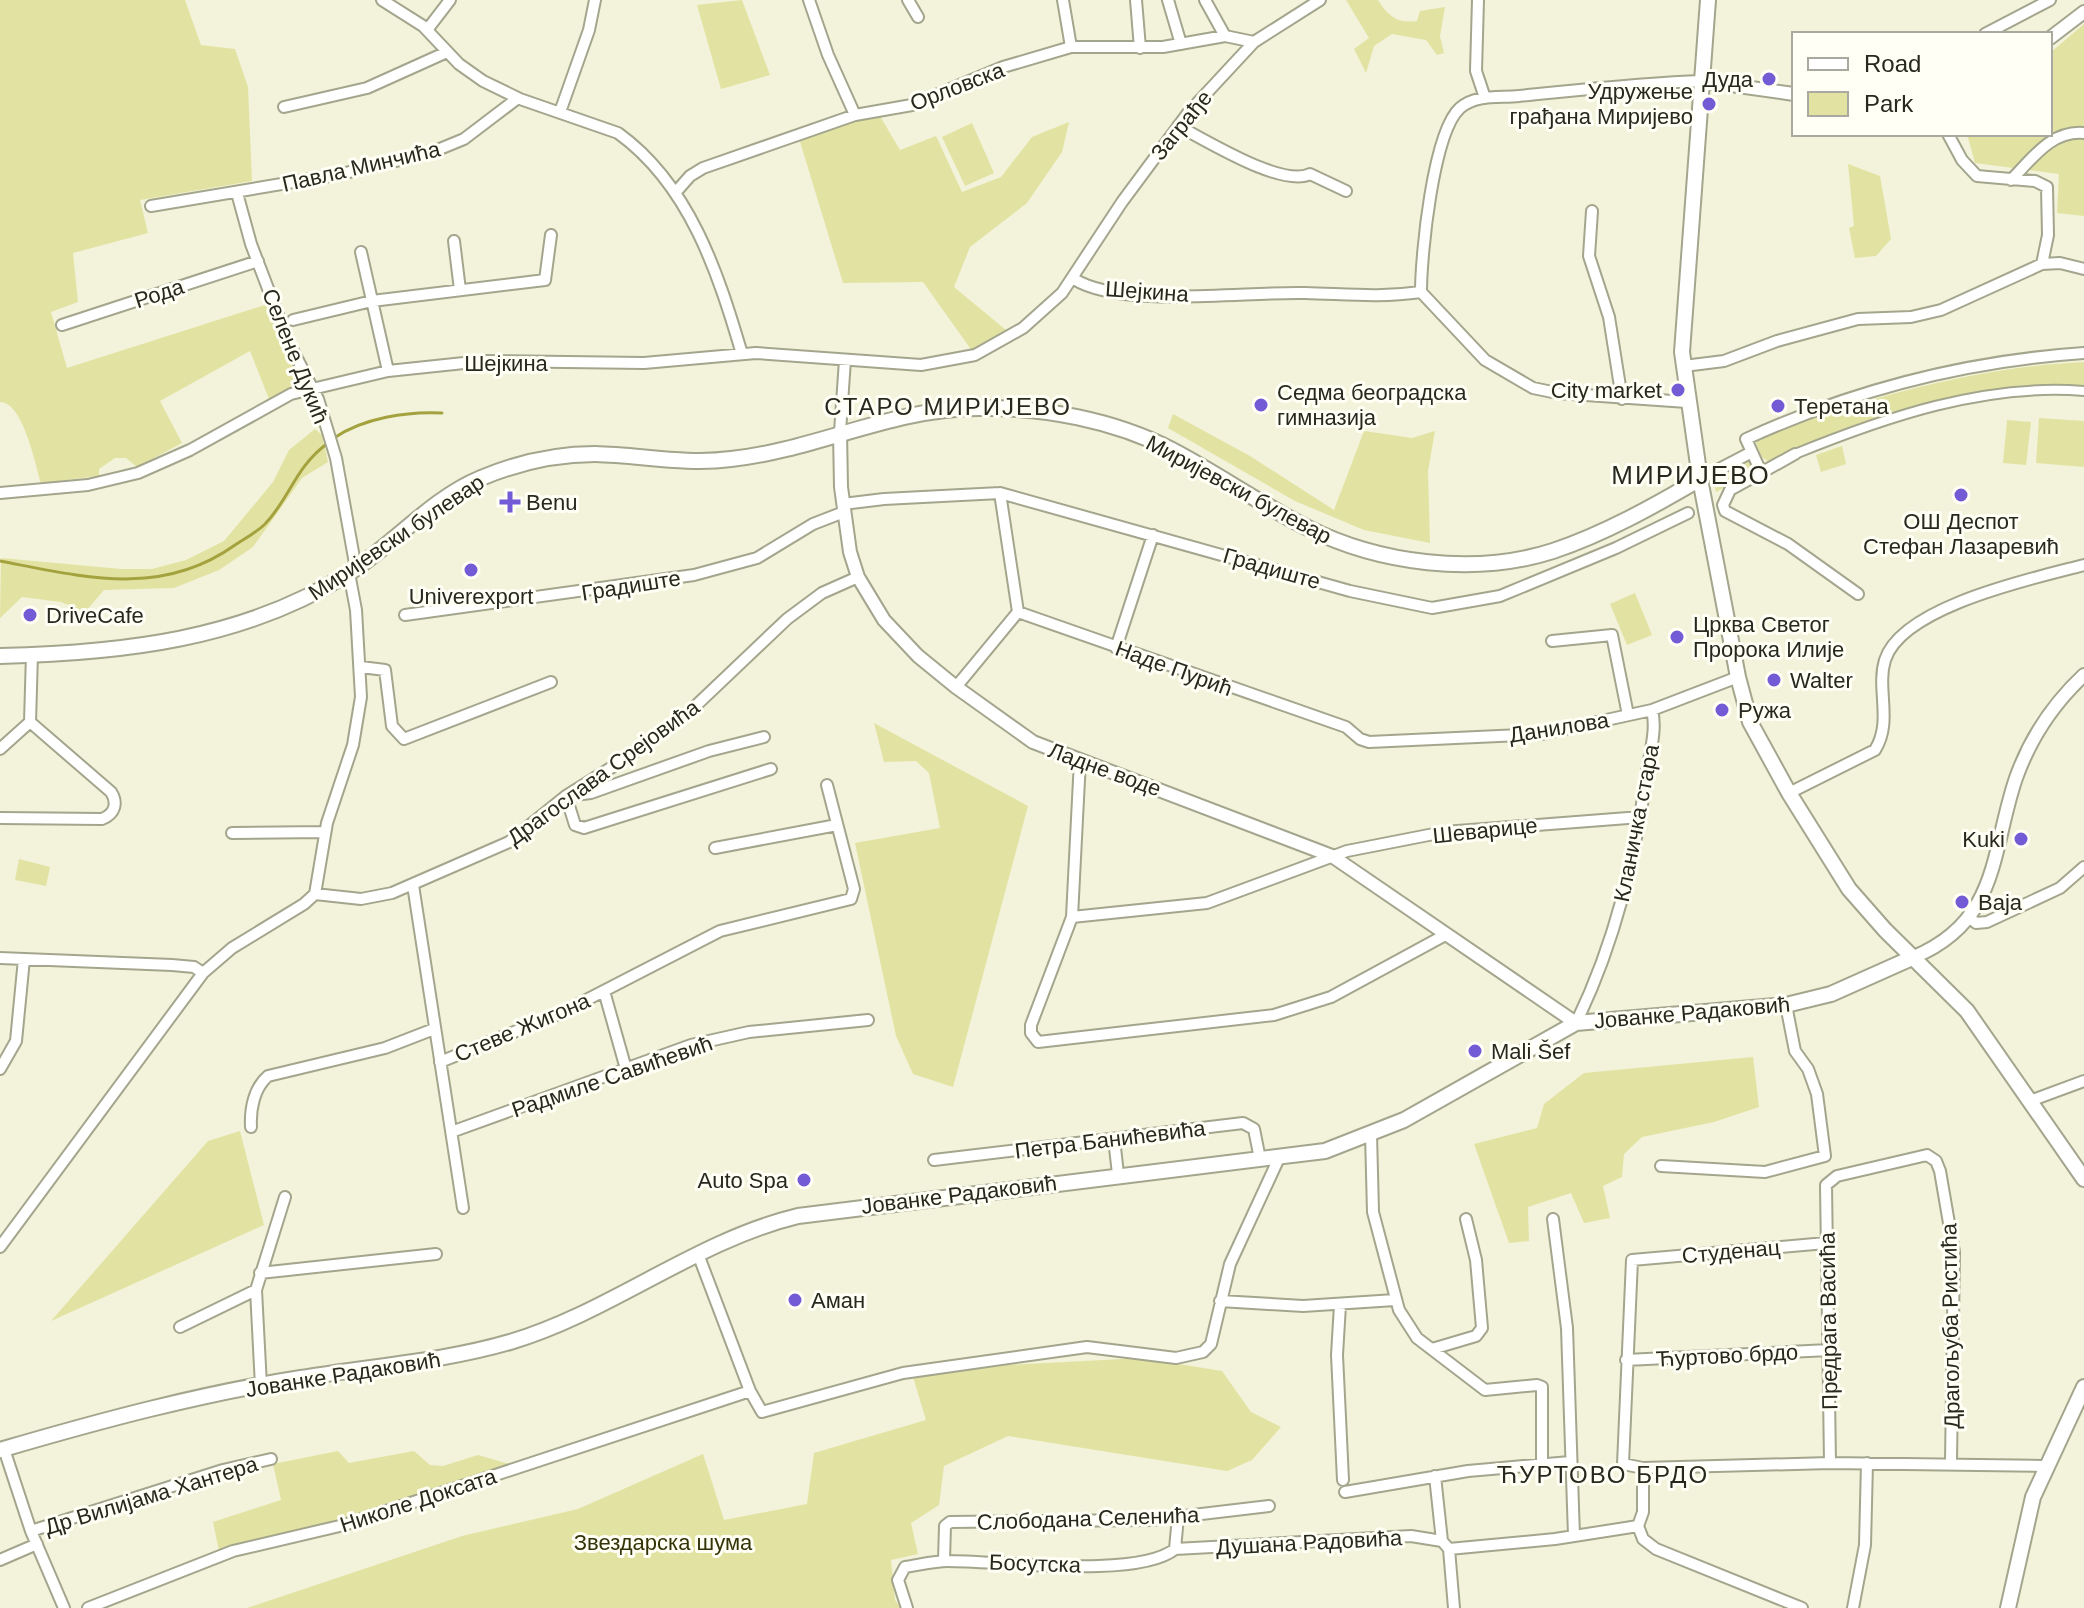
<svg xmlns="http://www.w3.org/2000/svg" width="2084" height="1608" font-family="Arial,sans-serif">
  <rect width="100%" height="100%" fill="#f2f3da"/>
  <!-- green -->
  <path fill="#e2e3a2" d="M0,0h185l16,45 34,4 13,38 4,94 -112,19 8,33 -75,20 5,49 -27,10 16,56 207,-66 38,85 -41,17 -21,-53 -90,50 22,42 -45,24 -11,-9h-11l-16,11v7l-58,7c-6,-20 -18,-81 -41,-81z
    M742,0l28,75 -49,14 -24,-84z
    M1346,0h32c10,16 20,24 39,21l3,-10 25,-4 -5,29 4,17 -7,2 -11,-15 -34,-6 -18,12 -8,27 -12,-24 15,-11z
    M2084,24v192l-27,-3 2,-39 -84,-11 -8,-29h83v-81z
    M877,111l23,39 36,-14 26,56 39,-15 31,-40 37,-15 -7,30 -35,51 -57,44 -16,40 58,48 -37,20 -52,-73 -80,1 -45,-148z
    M972,123l22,50 -29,13 -23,-49z
    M1848,164l32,12 11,63 -15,17 -21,2 -6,-30 5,-2z
    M2084,362v24c-93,-9 -233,32 -315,76l-7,-5 -6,-14 5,-8c106,-36 210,-68 323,-73z
    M1173,414l77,42 84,54 30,-79 48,7 23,-7 -7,40 2,72 -66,-13 -69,-29 -127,-73z
    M2039,418l45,3v46l-48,-4z
    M2007,420l24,2 -5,43 -23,-2z
    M315,429l7,6 6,27 -26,16 -49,69 -34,23 -45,18 -70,2 -19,22 -24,-10 -39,-5 -22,21 1,-60 120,11h31l34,-9 38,-19 49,-59 16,-32z
    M1842,446l4,18 -25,8 -5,-17z
    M1743,461l7,2 1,11 -35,18 -3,-13z
    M1635,593l17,42 -25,10 -17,-41z
    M874,723l154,83 -75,281 -40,-13 -17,-38 -41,-193 85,-15 -11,-55 -13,-12 -32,1z
    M19,859l31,8 -4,19 -31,-6z
    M1753,1057l6,50 -45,15 -72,15 -18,17 -2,23 -19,9 7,32 -26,5 -13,-30 -43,14 1,34 -20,2 -35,-99 63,-16 7,-24 40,-31z
    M240,1131l24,94 -213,96 157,-180z
    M1142,1358l80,13 29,41 30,15 -29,33 -25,11 -219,-35 -64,30 -5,39 -28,18 7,31 -27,6 4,40 6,8h-654l215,-72 116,-27 125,-55 21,66 83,-16 7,-51 112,-33 -13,-43 94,-12z
    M338,1451l11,12 65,-12 16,14 13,1 35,-11 42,12 -176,58 -124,31 -7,-34 68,-22 -8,-36z"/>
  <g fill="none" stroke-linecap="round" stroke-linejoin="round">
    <!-- stream -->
    <path stroke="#a4a23e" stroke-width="3" d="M334,438c29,-20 74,-27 108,-25
      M0,561c84,16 161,37 235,-16 9,-6 22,-13 30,-21 26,-27 29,-56 63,-81"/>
    <defs>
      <path id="pedestrian" d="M1795,454c91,-37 190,-71 289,-63"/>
      <path id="minor" d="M382,0l41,26 36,38 24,17 37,18 98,34c72,52 100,140 124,221
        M809,0l19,55 27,60
        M908,0l10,17
        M1063,0l8,47
        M1136,0l4,48
        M1168,0l13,44
        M1205,0l20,36
        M1478,0l-2,71 9,27
        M427,30l23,-30
        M1985,34l65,-34
        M284,107l83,-19 80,-36
        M560,112l29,-82 6,-30
        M1178,126c28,14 104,62 132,48l36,17
        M1948,134l14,26 15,16 58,5 12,6 1,48 -6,29
        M2011,180c21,-21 40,-50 73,-47
        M237,193l14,51 37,97 30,58 18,59 20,111
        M675,193l15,-17 13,-8 152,-53 57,-10 91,-38 68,-20h92l62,-11 29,6
        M151,206l190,-32 89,-21 34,-14 54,-41
        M1592,211l-3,45 20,61 13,82
        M454,241l6,49
        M361,252l27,119
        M1074,279c47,30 174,12 231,14 42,1 74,5 116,-1
        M1421,292c0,-37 12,-160 39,-184 16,-14 39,-10 59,-12 61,-6 121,-13 183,-15
        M1421,292l64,68 48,28 24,5 130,9
        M293,320l79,-19 173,-21 6,-45
        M62,325l196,-64
        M1684,366l40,-5 53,-20 81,-22 53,-2 30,-7 101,-46 18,-1 24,6
        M840,432l5,-72
        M1795,454l-65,36 -7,15 2,6 63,33 70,50
        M1761,472l-15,-33c107,-49 220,-78 338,-86
        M1700,479l50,-26
        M0,493l88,-8 50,-12 52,-23 101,-56 97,-23 95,-10 161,2 112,-10 165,12 54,-10 48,-27 39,-35 60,-91 66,-89 66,-71 66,-42
        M843,504l41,-5 116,-6 350,98 82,17 68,-12 116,-48 72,-35
        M1018,612l328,115 14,12 9,3 173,-8 110,-24 86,-33
        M405,615l289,-40 63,-17 56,-34 31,-12
        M1552,641l60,-6 16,80
        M1116,648l37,-113
        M361,667l24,3 7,56 12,13 147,-57
        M956,687l62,-75 -18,-119
        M764,737l-55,14 -118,42 -25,3 9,29 9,3 187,-59
        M0,749l30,-27
        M1080,760l-8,157 -41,108v8l7,9 236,-27 57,-18 116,-63
        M1789,793l86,-43c18,-29 1,-61 10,-90 17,-54 150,-82 199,-95
        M0,818l102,1c13,-5 16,-16 9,-27l-81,-70 2,-68
        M232,833l93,-1
        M715,848l122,-23
        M413,885l50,323
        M315,894l46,5 31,-6 117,-51 57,-46 59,-37 62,-45 100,-95 35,-26 36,-16
        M315,894l12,-71 26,-78 8,-48 -5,-87 -7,-37
        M1072,917l135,-14 140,-52 97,-19 197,-15
        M1969,917l7,6 11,-1 73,-34 24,-21
        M0,958l172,7 22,2 9,6
        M604,991l22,78
        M1576,1023c39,-80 59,-164 71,-252 3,-19 10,-42 5,-61
        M440,1062l121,-49 159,-82 131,-32 3,-10 -27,-104
        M0,1069l16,-28 8,-82
        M2030,1101l54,-20
        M251,1127c-1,-18 3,-39 17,-51l117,-28 49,-19
        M454,1131l237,-86 58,-13 119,-12
        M1371,1134l2,78 26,98 18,28 68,52 52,-5 5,2v77
        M1114,1139l4,35
        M934,1160l309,-37 11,6 6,30
        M1661,1166l104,6 60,-16 -8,-62 -9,-25 -13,-18 -9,-46
        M1553,1219l14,109 7,208
        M1826,1243l-194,17 -9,204 20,4 187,-5 214,3
        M0,1247l203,-274 29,-25 72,-44 11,-10
        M698,1254l52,137
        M260,1273l176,-19
        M1220,1301l83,5 92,-6
        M1340,1305l-3,50 6,125
        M180,1327l76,-37
        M1432,1349l44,-13 6,-8 -6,-68 -10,-41
        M1626,1360l203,-10
        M261,1386l-5,-96 29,-93
        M4,1449l27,82 33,77
        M1830,1463l-4,-278 11,-9 90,-21 9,6 4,10 14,81 -3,210
        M1435,1476l7,65
        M1345,1492l123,-21 102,-9
        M1638,1526l5,13 13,10 146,59
        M1638,1526l5,-14v-44
        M31,1531l192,-61 48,-11
        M1175,1549l236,-13 31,5 7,8
        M1175,1549l3,-32
        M1449,1549l106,-10 83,-13
        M1449,1549l5,59
        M0,1560l37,-16
        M944,1560l1,-34 5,-4 201,-2 118,-14
        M88,1608l145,-57 111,-26 406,-134 12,21 141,-39 184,-26 89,11 27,-6 8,-8 19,-80 49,-106
        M907,1608l-9,-28 7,-13c14,-2 29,-6 43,-6 52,0 190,18 227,-12
        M1853,1608l12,-63 2,-82"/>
      <path id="tertiary" d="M2050,38l34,-26
        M1702,81l92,13
        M840,432l1,55 9,65 8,25 26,43 34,36 38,31 77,55 299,114 244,167
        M1914,957c86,-36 77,-106 102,-179 14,-39 38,-75 68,-103"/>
      <path id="secondary" d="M1708,0l-26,352 18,127 38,198 12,45 39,71 60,96 36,41 82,81 117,168
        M0,656c121,-3 244,-16 349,-83 44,-28 83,-75 132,-95 36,-15 75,-24 114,-24 46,1 90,11 136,5 85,-9 161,-51 248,-51 65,-1 135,12 193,42 46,24 88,54 134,77 73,37 169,49 247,24 51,-17 101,-45 147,-72
        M0,1450c99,-29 199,-56 301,-72 70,-12 141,-16 209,-36 101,-30 185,-101 288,-126l527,-65 79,-31 172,-97 210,-18 45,-11 83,-37
        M2008,1608l25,-111 51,-110"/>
    </defs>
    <!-- pedestrian casing -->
    <use href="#pedestrian" stroke="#a4a58d" stroke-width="12"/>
    <!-- minor casing -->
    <use href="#minor" stroke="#a4a58d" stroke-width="14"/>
    <!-- tertiary casing -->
    <use href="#tertiary" stroke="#a4a58d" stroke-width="16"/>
    <!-- secondary casing -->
    <use href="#secondary" stroke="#a4a58d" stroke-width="18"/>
    <!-- pedestrian -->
    <use href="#pedestrian" stroke="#fff" stroke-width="8"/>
    <!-- minor -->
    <use href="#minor" stroke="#fff" stroke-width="10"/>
    <!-- tertiary -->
    <use href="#tertiary" stroke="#fff" stroke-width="12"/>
    <!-- secondary -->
    <use href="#secondary" stroke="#fff" stroke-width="14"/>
  </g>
  <!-- markers -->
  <g fill="#735bd5" stroke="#fffff5" stroke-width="3">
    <circle cx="1769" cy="79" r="8"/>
    <circle cx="1709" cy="104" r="8"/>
    <circle cx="1678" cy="390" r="8"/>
    <circle cx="1261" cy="405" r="8"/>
    <circle cx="1778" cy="406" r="8"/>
    <circle cx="1961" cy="495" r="8"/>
    <path d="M506 490h8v8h8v8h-8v8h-8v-8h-8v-8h8z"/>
    <circle cx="471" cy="570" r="8"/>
    <circle cx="30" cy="615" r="8"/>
    <circle cx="1677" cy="637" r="8"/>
    <circle cx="1774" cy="680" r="8"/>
    <circle cx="1722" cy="710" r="8"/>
    <circle cx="2021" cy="839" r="8"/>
    <circle cx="1962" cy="902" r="8"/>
    <circle cx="1475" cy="1051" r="8"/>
    <circle cx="804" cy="1180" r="8"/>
    <circle cx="795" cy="1300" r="8"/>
  </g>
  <g text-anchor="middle" stroke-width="6" stroke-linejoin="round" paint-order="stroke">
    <!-- poi labels -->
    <g font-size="22" fill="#27281e" stroke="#fffff5" text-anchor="start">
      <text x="1753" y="87" text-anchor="end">Дуда</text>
      <text x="1693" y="99" text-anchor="end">Удружење<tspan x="1693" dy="25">грађана Миријево</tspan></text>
      <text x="1662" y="398" text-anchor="end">City market</text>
      <text x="1277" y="400">Седма београдска<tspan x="1277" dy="25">гимназија</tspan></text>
      <text x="1794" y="414">Теретана</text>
      <text x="526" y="510">Benu</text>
      <text x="1961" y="529" text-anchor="middle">ОШ Деспот<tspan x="1961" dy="25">Стефан Лазаревић</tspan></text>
      <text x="471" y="604" text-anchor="middle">Univerexport</text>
      <text x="46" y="623">DriveCafe</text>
      <text x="1693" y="632">Црква Светог<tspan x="1693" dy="25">Пророка Илије</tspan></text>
      <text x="1790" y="688">Walter</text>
      <text x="1738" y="718">Ружа</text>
      <text x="2005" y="847" text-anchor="end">Kuki</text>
      <text x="1978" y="910">Baja</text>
      <text x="1491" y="1059">Mali Šef</text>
      <text x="788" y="1188" text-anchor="end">Auto Spa</text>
      <text x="811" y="1308">Аман</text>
    </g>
    <!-- street labels -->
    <g font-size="22" fill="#27281e" stroke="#fffff5">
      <text transform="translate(957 86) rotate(-21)" y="8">Орловска</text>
      <text transform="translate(1181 125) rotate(-51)" y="8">Заграђе</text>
      <text transform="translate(361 166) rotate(-13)" y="8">Павла Минчића</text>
      <text transform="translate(1147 291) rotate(4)" y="8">Шејкина</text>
      <text transform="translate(159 293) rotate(-18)" y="8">Рода</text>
      <text transform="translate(296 356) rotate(68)" y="8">Селене Дукић</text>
      <text x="506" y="371">Шејкина</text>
      <text transform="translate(1239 489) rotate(28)" y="8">Миријевски булевар</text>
      <text transform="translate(396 537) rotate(-34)" y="8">Миријевски булевар</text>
      <text transform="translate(1272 568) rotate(16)" y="8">Градиште</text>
      <text transform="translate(631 585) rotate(-9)" y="8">Градиште</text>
      <text transform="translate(1174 668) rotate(20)" y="8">Наде Пурић</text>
      <text transform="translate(1559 727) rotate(-9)" y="8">Данилова</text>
      <text transform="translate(1105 769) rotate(20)" y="8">Ладне воде</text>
      <text transform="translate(603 772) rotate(-36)" y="8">Драгослава Срејовића</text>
      <text transform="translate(1636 823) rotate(-79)" y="8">Кланичка стара</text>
      <text transform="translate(1485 830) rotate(-6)" y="8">Шеварице</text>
      <text transform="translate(1692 1012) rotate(-5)" y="8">Јованке Радаковић</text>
      <text transform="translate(522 1027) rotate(-23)" y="8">Стеве Жигона</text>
      <text transform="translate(612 1076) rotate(-19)" y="8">Радмиле Савићевић</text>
      <text transform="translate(1110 1139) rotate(-7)" y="8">Петра Банићевића</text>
      <text transform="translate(959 1194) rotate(-7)" y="8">Јованке Радаковић</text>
      <text transform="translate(1731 1251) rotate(-5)" y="8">Студенац</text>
      <text transform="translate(1828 1321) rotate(-91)" y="8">Предрага Васића</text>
      <text transform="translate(1950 1326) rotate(-91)" y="8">Драгољуба Ристића</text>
      <text transform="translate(1727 1355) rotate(-3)" y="8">Ћуртово брдо</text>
      <text transform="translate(343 1374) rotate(-9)" y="8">Јованке Радаковић</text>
      <text transform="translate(151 1495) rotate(-17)" y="8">Др Вилијама Хантера</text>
      <text transform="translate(418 1500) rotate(-18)" y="8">Николе Доксата</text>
      <text transform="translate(1088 1518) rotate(-2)" y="8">Слободана Селенића</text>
      <text transform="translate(1309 1542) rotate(-3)" y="8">Душана Радовића</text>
      <text transform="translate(1035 1563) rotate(2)" y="8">Босутска</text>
    </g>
    <!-- park labels -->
    <g font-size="22" fill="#353409" stroke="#fffff5">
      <text x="663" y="1550">Звездарска шума</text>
    </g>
    <!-- neighbourhood labels -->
    <g font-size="24" letter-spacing="2" fill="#27281e" stroke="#fffff5">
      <text x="948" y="415">СТАРО МИРИЈЕВО</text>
      <text x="1603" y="1483">ЋУРТОВО БРДО</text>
    </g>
    <!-- quarter labels -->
    <g font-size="26" letter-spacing="2" fill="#27281e" stroke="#fffff5">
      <text x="1691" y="484">МИРИЈЕВО</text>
    </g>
  </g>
  <!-- legend -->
  <rect x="1792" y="32" width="260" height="104" fill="#fffff5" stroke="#a9a99f" stroke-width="2"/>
  <rect x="1808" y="58" width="40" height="12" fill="#ffffff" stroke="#a9a99f" stroke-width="2"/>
  <text x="1864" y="72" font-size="24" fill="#27281e">Road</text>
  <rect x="1808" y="92" width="40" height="24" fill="#e2e3a2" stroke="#a9a99f" stroke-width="2"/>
  <text x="1864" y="112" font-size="24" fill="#27281e">Park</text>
</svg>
